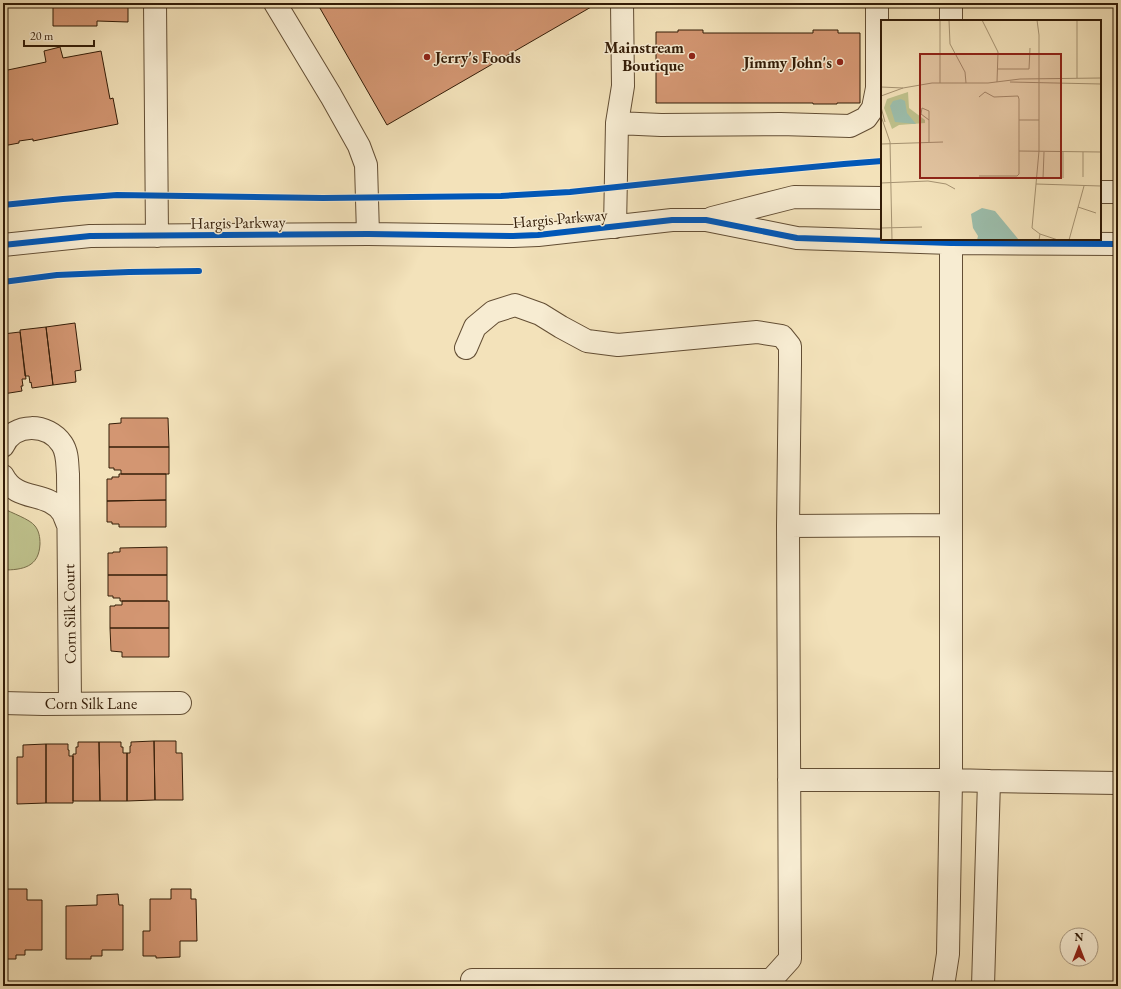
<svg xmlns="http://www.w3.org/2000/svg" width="1121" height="989" font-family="'EB Garamond',serif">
  <rect width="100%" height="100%" fill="#f3e2ba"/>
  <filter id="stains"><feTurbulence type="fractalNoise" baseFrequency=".005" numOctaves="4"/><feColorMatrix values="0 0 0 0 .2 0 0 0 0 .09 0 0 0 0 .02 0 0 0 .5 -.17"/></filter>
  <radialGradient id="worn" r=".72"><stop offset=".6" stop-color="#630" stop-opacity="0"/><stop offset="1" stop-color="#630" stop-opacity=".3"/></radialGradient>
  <!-- green -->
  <path fill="#bfc28d" stroke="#796f4a" d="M3,508c8,5 27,11 32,18 4,5 5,11 5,18 -1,23 -17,26 -37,26z"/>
  <!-- building -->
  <path fill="#d39672" stroke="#331c07" d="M53,3h75v19l-31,-1v5h-44z
    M317,3h281l-211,122z
    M678,30h25v3h110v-3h25v3h22v70h-23v1h-24v-1h-157v-71h22z
    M60,47l3,11 38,-7 9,48 3,-1 5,26 -85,17v-2l-14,2v2l-16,3v-75l43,-9 -2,-11z
    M75,323l6,47 -6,1 1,11 -23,3 -7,-58z
    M46,327l7,58 -21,3 -1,-6 -1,1 -1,-7h-4l-5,-46z
    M20,332l6,47h-4l1,7h-2l1,5 -19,3v-60z
    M121,418h47l1,29h-60v-23l12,-1z
    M109,447h60v27h-48v-4h-7v-2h-5z
    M119,474h47v26l-59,1v-22h5v-2h7z
    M166,500v27h-47v-3h-7v-2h-5v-21z
    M167,547v28h-59v-22h5v-1h7v-4z
    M108,575h59v26h-47v-3h-7v-2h-5z
    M122,601h47v27h-59v-22h5v-1h7z
    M110,628h59v29h-47v-5l-11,-1z
    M154,741h22v12h6l1,47h-28z
    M154,741l1,59 -28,1v-48h3v-7h1v-4z
    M78,742h21l1,59h-27v-47h3v-7h2z
    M99,742h22v5h2v6h4v48h-27z
    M46,744h22v6h1v6h4v47h-27z
    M46,744v59l-29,1v-47h6v-12z
    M6,889h21v11h15v50h-17v5h-9v4h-13v-57h3z
    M171,889h20v10h5l1,42h-17v16l-24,1v-2h-13v-25h7v-32h21z
    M118,894l1,11h4v45h-21v6h-11v3h-25v-53l31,-1v-10z"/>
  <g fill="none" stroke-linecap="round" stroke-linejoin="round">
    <defs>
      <path id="minor" d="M155,3l2,233
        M275,3l56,93 28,50 7,19 2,69
        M951,21v-18
        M617,123l44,2 119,-1 70,2 16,-8 7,-10 4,-20v-85
        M1100,192h18
        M712,218l82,-21 88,1
        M615,227l2,-104 6,-37 -1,-83
        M3,245l87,-9 278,-2 145,2 25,-1 134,-15h34l91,18 154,5 167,1
        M466,348l9,-21 18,-15 22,-7 25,9 21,13 26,14 31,4 139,-13 25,4 8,10v18l-2,162 2,433 -19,21h-299
        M3,446c11,-24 45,-23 59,-2 6,9 5,20 6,30l2,229
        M3,476c14,27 45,14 60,37 2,4 3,8 5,12
        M788,526l162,-1
        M3,703l40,1 137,-1
        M789,780h162l38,1 129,2
        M943,986l5,-32 3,-174v-541
        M983,986l6,-205"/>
    </defs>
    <!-- minor casing -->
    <use href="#minor" stroke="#634e34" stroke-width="24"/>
    <!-- minor -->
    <use href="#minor" stroke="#f7ecd2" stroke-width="22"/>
    <defs>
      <path id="cycleway" d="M3,205l60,-6 54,-4 206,3 178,-2 69,-4 178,-19 96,-9 38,-3
        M3,245l87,-9 278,-2 145,2 25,-1 134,-15h34l91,18 154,5 167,1
        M3,282l54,-7 72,-3 70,-1"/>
    </defs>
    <!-- cycleway casing -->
    <use href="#cycleway" stroke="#f7ecd2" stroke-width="8"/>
    <!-- cycleway -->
    <use href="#cycleway" stroke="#0057b8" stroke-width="6"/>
  </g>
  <!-- markers -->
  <g fill="#8f2418" stroke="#f7ecd2" stroke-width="1.5">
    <circle cx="692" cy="56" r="4"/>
    <circle cx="427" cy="57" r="4"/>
    <circle cx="840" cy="62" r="4"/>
  </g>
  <g text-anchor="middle" stroke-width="3" stroke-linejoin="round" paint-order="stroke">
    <!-- poi labels -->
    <g font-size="16" font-weight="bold" fill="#331c07" stroke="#f7ecd2" text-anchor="end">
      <text x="684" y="53">Mainstream<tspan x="684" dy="18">Boutique</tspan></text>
      <text x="435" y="63" text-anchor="start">Jerry's Foods</text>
      <text x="832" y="68">Jimmy John's</text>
    </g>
    <!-- street labels -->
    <g font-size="16" fill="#331c07" stroke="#f7ecd2">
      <text transform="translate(560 218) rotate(-5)" y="6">Hargis Parkway</text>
      <text transform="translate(238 222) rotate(-1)" y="6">Hargis Parkway</text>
      <text transform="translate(69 614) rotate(-91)" y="6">Corn Silk Court</text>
      <text x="91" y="709">Corn Silk Lane</text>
    </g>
  </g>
  <!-- overview -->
  <g transform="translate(881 20)">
    <rect width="220" height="220" fill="#f3e2ba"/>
    <path d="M27,72l1,16 16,12v3l-26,2 -7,4 -8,-21 3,-9z" fill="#bfc28d"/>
    <path d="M20,79l4,2 2,12 9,11 -21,-2 -5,-16 3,-5zM101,188l13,3 24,29h-42l1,-4 -5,-8 -2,-14z" fill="#9cbeac"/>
    <path fill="none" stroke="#a69372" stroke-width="1" d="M59,0v63M68,0l1,24 15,28 1,11M101,0l16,32 -1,30M117,49h31l1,-21M196,58v-58M129,62l91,2M0,67l22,1M0,76l22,-8 29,-5h56l32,-4 81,-1M98,77l6,-5 9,5 24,-1 1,3v75l-2,2h-38M0,87l4,15M0,96l9,26 2,98M48,100l-8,-6 1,-6 7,3v31M138,100h20M0,124l62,-2M138,131l82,1M202,157v-25M182,158v-26M162,159l1,-27M0,163l47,-2 18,3 9,5M155,164l3,-33v-116l-2,-15M197,187l18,6M0,208l41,-1M159,214l18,6M158,220l1,-6 -8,-6 4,-44 65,2M188,220l15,-54"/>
    <path fill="#8f2418" fill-opacity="0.15" stroke="#8f2418" stroke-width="2" d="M39,34h141v124h-141z"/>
    <rect width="220" height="220" fill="none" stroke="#331c07" stroke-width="2"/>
  </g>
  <!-- margin -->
  <rect width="1121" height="989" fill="none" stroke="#f3e2ba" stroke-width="16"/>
  <rect x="4" y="4" width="1113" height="981" fill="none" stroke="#331c07" stroke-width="2"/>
  <rect x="8" y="8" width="1105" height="973" fill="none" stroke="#331c07"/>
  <!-- north arrow -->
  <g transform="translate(1079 947)"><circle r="19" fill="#f7ecd2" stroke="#a99981"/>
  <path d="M0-3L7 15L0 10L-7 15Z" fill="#8f2418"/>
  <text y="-6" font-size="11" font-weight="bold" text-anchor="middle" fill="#331c07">N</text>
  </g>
  <!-- scale -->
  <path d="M24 40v6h70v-6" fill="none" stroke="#331c07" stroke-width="2"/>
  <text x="30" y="40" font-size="12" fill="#331c07" stroke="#f7ecd2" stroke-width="3" paint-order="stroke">20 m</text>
  <rect width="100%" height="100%" filter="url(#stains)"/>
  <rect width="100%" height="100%" fill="url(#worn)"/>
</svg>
